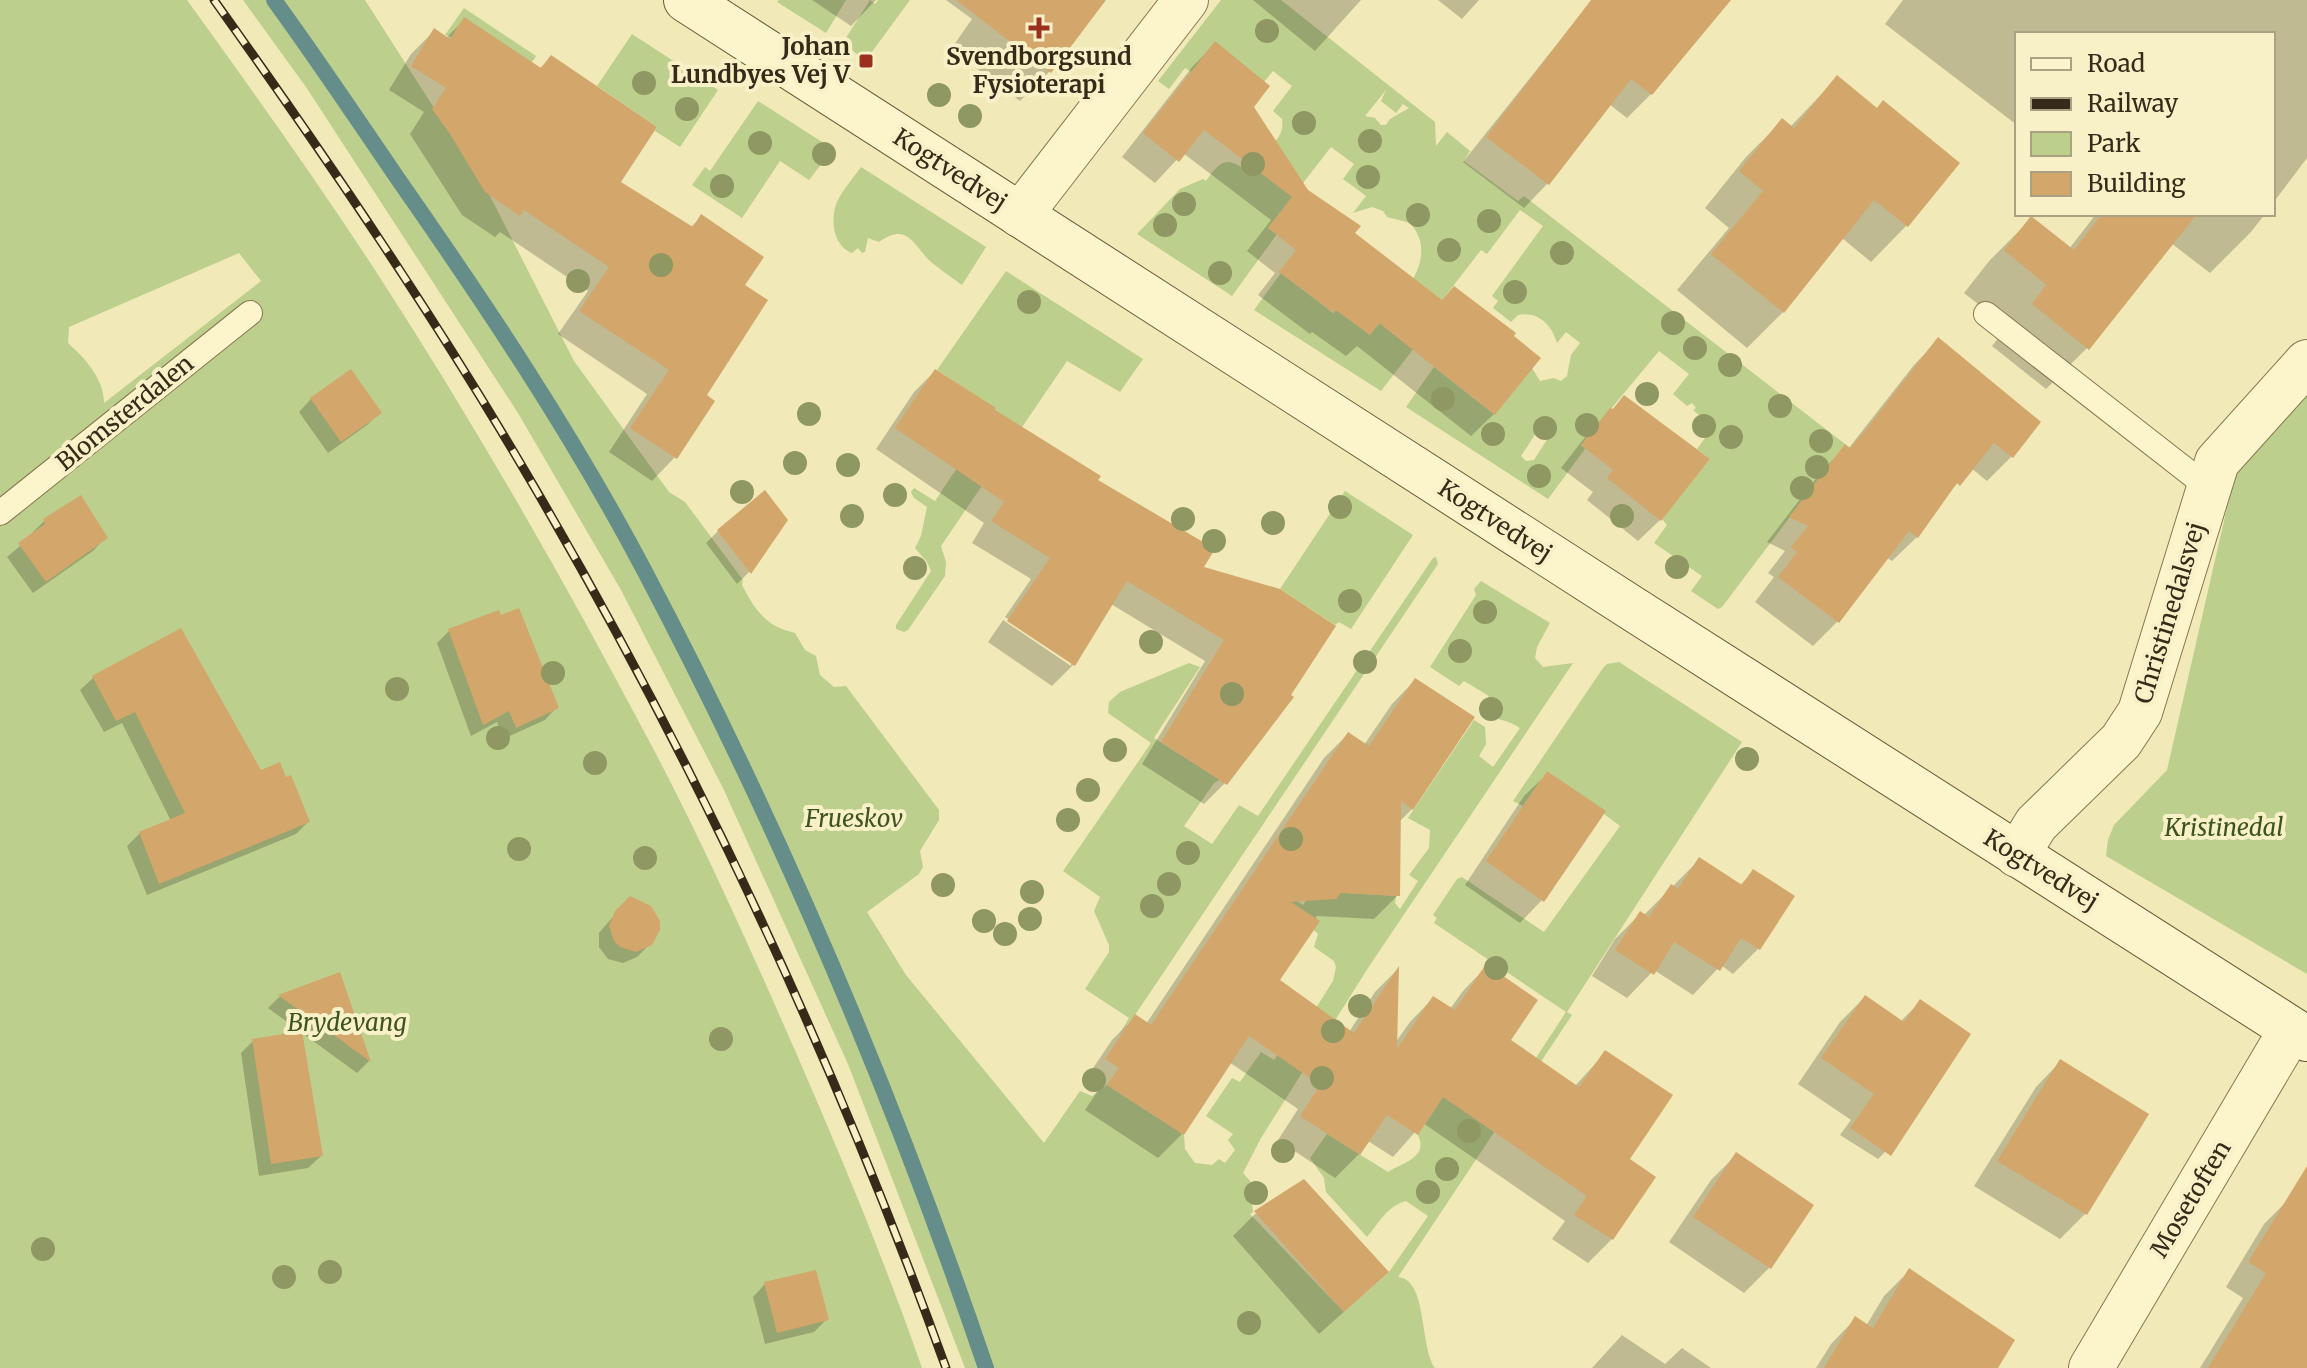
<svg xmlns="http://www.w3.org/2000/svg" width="2307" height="1368" font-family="Merriweather,serif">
  <rect width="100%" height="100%" fill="#f1e9b8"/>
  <!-- green -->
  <path fill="#bdcf8c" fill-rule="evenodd" d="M0,0h187c64,89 128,178 188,270 98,151 188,308 272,467 55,103 103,211 150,318 45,103 88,207 125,313h-922zM239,253l22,28 -157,122c0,-24 -19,-45 -36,-60l1,-16z
    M243,0h122l124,194 85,167 95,131 16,10 58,78 -1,5c13,25 24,42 53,48l10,17 11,6 4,19 14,12 12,-1 93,124v10l-19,31 3,16 -4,7 -52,38 39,63 138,168 36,-52 12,5 15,-11 77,50 1,14 10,14 17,2 7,-6 6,4 10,-13 -7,-10 5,-6 -27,-18 26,-38 8,4 21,-30 13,8 35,-52 5,3 19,-30 3,-14 -2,-6 -20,-14 4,-13 -62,-60 47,31 10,-14 83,5 -1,7 5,6 18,-28 -9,-6 20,-27 1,-18 -22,-12 66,-98 11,7 1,17 -7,12 14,11 27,-39c-13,-9 -27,-8 -40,-17l9,-15 -25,-15 -5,5 -29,-19 46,-72 -2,-6 7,-8 69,42 -13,24 -2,11 8,9 30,-4 -205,305 -107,170 -18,35 7,8 3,31 -3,2 94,98 45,-40 39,-56 -22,-15c-18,4 -28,23 -39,36l-41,-45 -2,-14 -14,-20 17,-24 61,38c13,-9 41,-14 30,-37l47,-72 65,4 36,-55 -132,-89 3,-5 -4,-3 24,-36 5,-2 82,55 76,-106 -73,-55 -24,35 -10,-5 90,-133 4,-4 12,-2 123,80 -175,270 5,3 -174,262c30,3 21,67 37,91h-470l-117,-304 -125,-276 -102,-198 -103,-177 -212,-326z
    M779,0h67l-20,33 -49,-31z
    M870,0l5,4 3,-4h32l-44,60 -24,-16z
    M1221,0h60l154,122 1,24 11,-14 23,19 -6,10 54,40 6,-5 321,248 -123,163 -4,2 -27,-18 11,-15 -48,-33 13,-18 -5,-6 48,-60 -13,-10 16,-22 -20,-17 3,-2 -4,-5 -5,3 -14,-12 16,-20 -30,-23 -78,94 4,4 -37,50 -142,-92 28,-40 61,48 37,-47 8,13 14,-3 7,3 6,-5 4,-21 9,-12 -14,-11 -9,11c-5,-18 -19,-32 -39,-28l-7,7 -18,-14 5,-7 -6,-5 51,-70 -23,-16 -33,44 -6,-4 -45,58 5,5 -60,78 -127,-81 27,-37 52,40 3,-3 34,25c23,-30 74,-74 40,-112l-23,-6 -4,-6 -11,-4 -19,6 13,-17 -23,-17 11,-15 -23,-17 -63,81 9,6 -45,62 -95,-62 43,-45 23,-10 3,2c10,-14 18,-26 35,-14 14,-17 45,-20 41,-48l-9,-8 19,-25 -19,-15 -9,11 -73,-10 -6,-4 -16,21 -11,-8zM1386,90l-5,11 15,12 7,-9 6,4 -19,11 -4,6h-5l-6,-7 -10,-2zM1540,432l8,6 -14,22 -8,1 -5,-5 15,-23z
    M464,8l72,48 -4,6 -87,-27z
    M632,34l86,56 -38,57 -25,-16 2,-4 -60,-41z
    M758,101l75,48 -24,31 -29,-19 -38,57 -50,-33 13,-18 5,4z
    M861,167l125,80 -24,38c-8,-6 -30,-21 -36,-28 -16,-19 -22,-32 -47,-15l-11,-4 -3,14 -3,1 -4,-5 -6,5c-20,-7 -23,-38 -13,-55 6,-11 15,-21 22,-31z
    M1006,271l137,88 -23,33 -53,-31 -126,185 5,16 -1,14 -37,54 -4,2 -8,-3v-4l35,-54 -4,-9 -12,-14 6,-12 6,-29 -13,-9 -3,-6 3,-4 21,13 61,-92 -59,-39z
    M2307,388v586l-201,-118 2,-16 6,-15 53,-55 70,-306z
    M1345,491l68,44 -62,94 -12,-7 -4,3 -55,-36z
    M1436,557l2,7 -303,451 -16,20 10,-17 -44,-29 24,-37v-7l-15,-34 6,-14 -37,-26 88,-128 -43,-30 1,-11 11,-10 69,-29 11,4 -46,71 55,35 27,-2 -22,12 -30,43 28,18 27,-39 19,11 175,-258z"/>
  <!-- shadow -->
  <path fill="#0003" d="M812,0h64l-25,26z
    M946,0h157l-53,71 -30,30 -69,-52 21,-30z
    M1253,0h108l-46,51z
    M1438,0h41l-17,19z
    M1592,0h107l18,14 -66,80 -24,24 -18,-14 -62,80 -23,24 -61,-46z
    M1903,0h404v158l-34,45v-169h-256v91l-132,-101z
    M464,20l75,49 12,-11 67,124 72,46 11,-11 41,69 -38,109 -29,62 -23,24 -43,-29 38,-58 -89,-60 30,-43 -88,-59 -5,5 -33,-22 -52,-81 14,-22 -35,-22 22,-36 23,-23 12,7z
    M1215,44l37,62 55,85 45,43 142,180 -23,22 -114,-90 -11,10 -34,-24 -2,2 -52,-39 17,-22 -28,-22 24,-31 -88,-67 -28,30 -33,-26 71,-91z
    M1837,78l39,32 81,54 -51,62 -35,36 -29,-24 -59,74 -36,36 -70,-58 52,-62 -24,-20 41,-51 36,-36 8,6z
    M2096,214h169l-14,18 -41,41 -39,-30 -84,105 -41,41 -54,-43 15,-19 -43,-34 26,-33 41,-41 38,30z
    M1938,340l100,82 -27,35 -24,24 -16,-13 -28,31 -26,38 -25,24 -6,-4 -49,65 -24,24 -58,-44 19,-25 -6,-4 17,-22 -18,-9 54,-70 24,-25 3,2 66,-84z
    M935,371l160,110 106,87 78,23 -54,192 -21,21 -62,-40 63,-103 -94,-57 -38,61 -21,21 -64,-44 15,-22 68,46v-5l-66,-44 26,-38 -59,-36 12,-20 -108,-74 38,-57z
    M1624,398l36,122 -22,21 -51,-41 6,-8 -32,-24 28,-36z
    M311,399l68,14 -12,12 -39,28 -29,-41z
    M786,520l-37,52 -12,12 -31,-41 12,-12z
    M44,521l61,17 -12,13 -60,42 -26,-36 26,-22 -1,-2z
    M180,631l80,142 48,49 -12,12 -149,61 -20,-49 13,-13 31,-12 -49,-98 -18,9 -24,-42 13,-12z
    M449,631l108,76 -12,13 -42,19 -6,-17 -26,14 -34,-93z
    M1415,680l-3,129 -13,13 -1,73 -24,24 -57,-3 -40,65 72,51 26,-40 21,-21 -1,72 15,-21 23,-24 17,11 13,-18 23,-24 22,74 66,46 32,-35 21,107 -15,80 -24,24 -36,-24 13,-18 -142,-98 -30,34 -25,-16 -9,13 -24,24 -57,-38 20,-31 -69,-47 -47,72 -24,24 -73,-48 12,-18 -14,-9 29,-43 23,-23 11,7 178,-266 24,-24 16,11 28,-41z
    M1547,774l-5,126 -22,23 -55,-38 59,-89z
    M1699,860l40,26 14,-14 5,77 -25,25 -12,-9 -28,30 -39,-25 -27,28 -35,-22 23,-37 25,-25 3,2z
    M618,911l32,33 -13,13 -14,6 -15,-4 -9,-12v-14z
    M339,975l30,86 -12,12 -89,-65 11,-11z
    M1865,997l35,25 20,-20 -17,132 -25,25 -38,-24 11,-15 -53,-36 42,-62z
    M253,1041l68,115 -13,12 -49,8 -18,-123z
    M2060,1062l86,53 -61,99 -25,25 -86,-53 62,-99z
    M1736,1155l75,50 -42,63 -25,25 -75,-51 42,-62z
    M2288,1200l19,12v156h-107l43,-70 -17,-11 38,-63z
    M1256,1213l107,82 -44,39 -86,-98z
    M1909,1271l87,97h-180l15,-24 24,-25 11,7 18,-30z
    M765,1284l61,36 -12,12 -49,12 -12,-47z
    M1622,1335l43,29 17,-16 29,20h-119z"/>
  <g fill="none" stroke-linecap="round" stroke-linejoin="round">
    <!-- stream -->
    <path stroke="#658e8a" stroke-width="16" d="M274,0c43,59 83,119 124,179 88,126 173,253 245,389 135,256 250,526 343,800"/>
  </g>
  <!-- building -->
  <path fill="#d3a66b" d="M956,0h150l-55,73z
    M1591,0h140l-79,95 -21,-16 -82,106 -63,-48z
    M464,17l77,51 10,-13 106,72 -36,55 72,45 8,-13 63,43 -19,28 23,15 -61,95 8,6 -38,58 -47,-31 39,-58 -90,-59 30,-44 -85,-57 -4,6 -35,-24 -35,-58 -18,-25 14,-21 -35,-22 23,-38 16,11z
    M1215,41l55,45 -16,21 54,83 53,36 -6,7 87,67 12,-14 62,47 -2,3 27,22 -46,57 -116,-92 -9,12 -34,-25 -2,3 -55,-41 17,-22 -28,-22 24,-31 -88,-67 -25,32 -36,-29z
    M1837,75l40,33 6,-8 77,63 -52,64 -34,-27 -90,113 -73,-59 52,-63 -24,-20 43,-53 12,10z
    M2102,214h95l-108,136 -57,-46 14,-19 -42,-35 27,-34 43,34z
    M1938,337l103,85 -28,36 -19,-15 -34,43 -3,-3 -39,55 -9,-7 -70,92 -61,-46 19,-25 -6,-5 17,-21 -19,-9 56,-73 5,4 14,-16z
    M351,369l31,44 -41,29 -31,-44z
    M935,369l61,39 -1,2 106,66 -3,4 117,69 -11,18 76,22 56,37 -45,69 3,2 -67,88 -66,-43 63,-102 -97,-59 -52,85 -68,-45 43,-63 -59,-37 13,-19 -109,-74z
    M1624,395l86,64 -49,62 -54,-43 6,-8 -32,-25 29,-37 3,1z
    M765,490l23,30 -37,54 -34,-44z
    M81,495l27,43 -62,44 -28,-39 27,-19 -2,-5z
    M519,608l40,100 -43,20 -7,-17 -26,14 -35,-96 51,-19 2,5z
    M181,628l80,142 19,-8 6,15 5,-2 19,47 -151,62 -20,-52 46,-19 -50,-101 -19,9 -24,-45z
    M1415,678l60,39 -62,93 -12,-9 -1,95 -59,-3 -5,6 -45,3 29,19 -40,59 74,53 45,-67 -2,83 36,-53 22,14 31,-46 52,36 -27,40 68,47 26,-37 68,45 -43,64 26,18 -43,63 -39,-25 13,-19 -144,-99 -25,38 -31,-20 -27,40 -60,-39 20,-31 -71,-49 -65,99 -77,-50 12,-17 -14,-9 30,-45 16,11 197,-293 21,14z
    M1547,771l59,40 -62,91 -58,-41z
    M1699,857l43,28 11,-16 42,27 -35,54 -19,-12 -21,33 -46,-29 -20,33 -39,-25 25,-39 9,6 22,-33 7,5z
    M630,896l21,10 9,15v9l-8,15 -16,7 -16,-5 -6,-6 -5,-15 6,-15z
    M340,972l31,90 -93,-67z
    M1865,995l39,27 16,-23 51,35 -80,122 -41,-28 24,-34 -53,-36z
    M302,1031l21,125 -52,8 -19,-125z
    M2060,1059l89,55 -62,101 -90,-54z
    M1736,1152l78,53 -43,64 -78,-52z
    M2307,1166v202h-99l58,-95 -18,-11z
    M1304,1179l85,93 -45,40 -90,-101z
    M1909,1268l106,72 -17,28h-174l31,-52 18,12z
    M816,1270l13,50 -52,13 -13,-51z"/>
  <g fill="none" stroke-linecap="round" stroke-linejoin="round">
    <defs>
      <path id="lane" d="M1986,314l223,174
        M0,513l250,-200"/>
      <path id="street" d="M1020,215l166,-215
        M2017,855l19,-31 85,-83 19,-29 77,-250 90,-100
        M2091,1368l200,-338"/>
      <path id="secondary" d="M686,0l941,605 680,434"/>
    </defs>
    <!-- lane casing -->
    <use href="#lane" stroke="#887752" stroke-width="26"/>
    <!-- street casing -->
    <use href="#street" stroke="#887752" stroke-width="46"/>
    <!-- secondary casing -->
    <use href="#secondary" stroke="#695836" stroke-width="46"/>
    <!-- lane -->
    <use href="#lane" stroke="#fcf5cc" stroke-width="24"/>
    <!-- street -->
    <use href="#street" stroke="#fcf5cc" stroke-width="44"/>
    <!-- secondary -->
    <use href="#secondary" stroke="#fcf5cc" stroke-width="44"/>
    <defs>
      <path id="rail" d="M214,0c112,157 221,317 318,483 165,282 303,578 414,885"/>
    </defs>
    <!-- rail casing -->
    <use href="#rail" stroke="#362b19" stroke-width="9"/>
    <!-- rail -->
    <use href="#rail" stroke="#f8f1c8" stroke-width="6" stroke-dasharray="18" stroke-linecap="butt"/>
  </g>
  <!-- trees -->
  <g fill="#8f9763">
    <circle cx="1267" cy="31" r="12"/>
    <circle cx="644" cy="83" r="12"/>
    <circle cx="939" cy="95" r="12"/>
    <circle cx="687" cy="109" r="12"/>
    <circle cx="970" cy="116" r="12"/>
    <circle cx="1304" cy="123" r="12"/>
    <circle cx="1370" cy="141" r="12"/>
    <circle cx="760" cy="143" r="12"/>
    <circle cx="824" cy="154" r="12"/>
    <circle cx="1253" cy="164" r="12"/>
    <circle cx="1368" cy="177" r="12"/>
    <circle cx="722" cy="186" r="12"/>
    <circle cx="1184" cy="204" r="12"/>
    <circle cx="1418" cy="215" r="12"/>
    <circle cx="1489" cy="221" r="12"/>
    <circle cx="1165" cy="225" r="12"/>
    <circle cx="1449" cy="250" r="12"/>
    <circle cx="1562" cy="253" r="12"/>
    <circle cx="661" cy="265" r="12"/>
    <circle cx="1220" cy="273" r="12"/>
    <circle cx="578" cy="281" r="12"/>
    <circle cx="1515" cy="292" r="12"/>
    <circle cx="1029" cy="302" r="12"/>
    <circle cx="1673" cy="323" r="12"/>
    <circle cx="1695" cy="348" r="12"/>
    <circle cx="1730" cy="365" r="12"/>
    <circle cx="1647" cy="394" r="12"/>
    <circle cx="1443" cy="399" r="12"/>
    <circle cx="1780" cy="406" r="12"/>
    <circle cx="809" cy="414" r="12"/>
    <circle cx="1587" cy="425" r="12"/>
    <circle cx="1704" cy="426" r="12"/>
    <circle cx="1545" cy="428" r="12"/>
    <circle cx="1493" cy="434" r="12"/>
    <circle cx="1731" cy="437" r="12"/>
    <circle cx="1821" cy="441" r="12"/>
    <circle cx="795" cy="463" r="12"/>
    <circle cx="848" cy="465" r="12"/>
    <circle cx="1817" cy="467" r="12"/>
    <circle cx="1539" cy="476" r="12"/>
    <circle cx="1802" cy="488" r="12"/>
    <circle cx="742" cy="492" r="12"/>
    <circle cx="895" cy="495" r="12"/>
    <circle cx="1340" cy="507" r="12"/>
    <circle cx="852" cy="516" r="12"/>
    <circle cx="1622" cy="516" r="12"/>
    <circle cx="1183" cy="519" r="12"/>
    <circle cx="1273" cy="523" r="12"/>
    <circle cx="1214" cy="541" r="12"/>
    <circle cx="1677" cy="567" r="12"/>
    <circle cx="915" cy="568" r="12"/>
    <circle cx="1350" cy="601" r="12"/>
    <circle cx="1485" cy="612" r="12"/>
    <circle cx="1151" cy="642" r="12"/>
    <circle cx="1460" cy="651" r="12"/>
    <circle cx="1365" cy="662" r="12"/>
    <circle cx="553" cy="673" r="12"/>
    <circle cx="397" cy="689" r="12"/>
    <circle cx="1232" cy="694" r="12"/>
    <circle cx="1491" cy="709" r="12"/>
    <circle cx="498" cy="738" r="12"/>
    <circle cx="1115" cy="750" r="12"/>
    <circle cx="1747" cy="759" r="12"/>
    <circle cx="595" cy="763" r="12"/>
    <circle cx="1088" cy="790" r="12"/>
    <circle cx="1068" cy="820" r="12"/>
    <circle cx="1291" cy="839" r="12"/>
    <circle cx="519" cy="849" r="12"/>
    <circle cx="1188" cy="853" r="12"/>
    <circle cx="645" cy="858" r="12"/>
    <circle cx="1169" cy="884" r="12"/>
    <circle cx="943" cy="885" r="12"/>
    <circle cx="1032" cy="892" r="12"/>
    <circle cx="1152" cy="906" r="12"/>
    <circle cx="1030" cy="919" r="12"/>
    <circle cx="984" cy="921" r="12"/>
    <circle cx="1005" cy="934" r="12"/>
    <circle cx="1496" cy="968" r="12"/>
    <circle cx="1360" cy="1006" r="12"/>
    <circle cx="1333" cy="1031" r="12"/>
    <circle cx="721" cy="1039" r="12"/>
    <circle cx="1322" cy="1078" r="12"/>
    <circle cx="1094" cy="1080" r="12"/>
    <circle cx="1469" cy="1131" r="12"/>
    <circle cx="1283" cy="1151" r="12"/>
    <circle cx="1447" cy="1169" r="12"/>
    <circle cx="1428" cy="1192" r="12"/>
    <circle cx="1256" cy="1193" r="12"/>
    <circle cx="43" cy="1249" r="12"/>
    <circle cx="330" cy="1272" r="12"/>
    <circle cx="284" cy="1277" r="12"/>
    <circle cx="1249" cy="1323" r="12"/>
  </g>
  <!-- markers -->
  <g fill="#9c301e" stroke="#f8f1c8" stroke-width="3">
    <path d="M1035 16h8v8h8v8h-8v8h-8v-8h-8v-8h8z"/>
    <rect x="858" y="53" width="16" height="16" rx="4"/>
  </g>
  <g text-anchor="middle" stroke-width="8" stroke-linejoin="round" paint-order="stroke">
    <!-- poi labels -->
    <g font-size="24" font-weight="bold" fill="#362b19" stroke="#f8f1c8" text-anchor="end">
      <text x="850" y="55">Johan<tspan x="850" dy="28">Lundbyes Vej V</tspan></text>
      <text x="1039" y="65" text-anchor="middle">Svendborgsund<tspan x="1039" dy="28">Fysioterapi</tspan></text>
    </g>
    <!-- street labels -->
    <g font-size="24" fill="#362b19" stroke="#f8f1c8">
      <text transform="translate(950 170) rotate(33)" y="8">Kogtvedvej</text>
      <text transform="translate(125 413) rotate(-39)" y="8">Blomsterdalen</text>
      <text transform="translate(1495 521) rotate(33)" y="8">Kogtvedvej</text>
      <text transform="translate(2170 613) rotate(-73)" y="8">Christinedalsvej</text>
      <text transform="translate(2041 870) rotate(32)" y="8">Kogtvedvej</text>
      <text transform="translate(2191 1199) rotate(-59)" y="8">Mosetoften</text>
    </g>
    <!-- park labels -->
    <g font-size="24" font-style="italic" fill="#3e541e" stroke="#f8f1c8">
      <text x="854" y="827">Frueskov</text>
      <text x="2224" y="836">Kristinedal</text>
      <text x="347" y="1031">Brydevang</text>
    </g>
  </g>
  <!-- legend -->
  <rect x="2015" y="32" width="260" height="184" fill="#f8f1c8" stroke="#aaa282" stroke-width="2"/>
  <rect x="2031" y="58" width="40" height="12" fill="#fcf5cc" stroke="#aaa282" stroke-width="2"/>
  <text x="2087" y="72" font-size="24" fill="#362b19">Road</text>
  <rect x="2031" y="98" width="40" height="12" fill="#362b19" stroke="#aaa282" stroke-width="2"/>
  <text x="2087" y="112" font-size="24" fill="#362b19">Railway</text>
  <rect x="2031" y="132" width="40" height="24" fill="#bdcf8c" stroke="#aaa282" stroke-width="2"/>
  <text x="2087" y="152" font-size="24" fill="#362b19">Park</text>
  <rect x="2031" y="172" width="40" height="24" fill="#d3a66b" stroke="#aaa282" stroke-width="2"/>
  <text x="2087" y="192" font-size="24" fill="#362b19">Building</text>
</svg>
